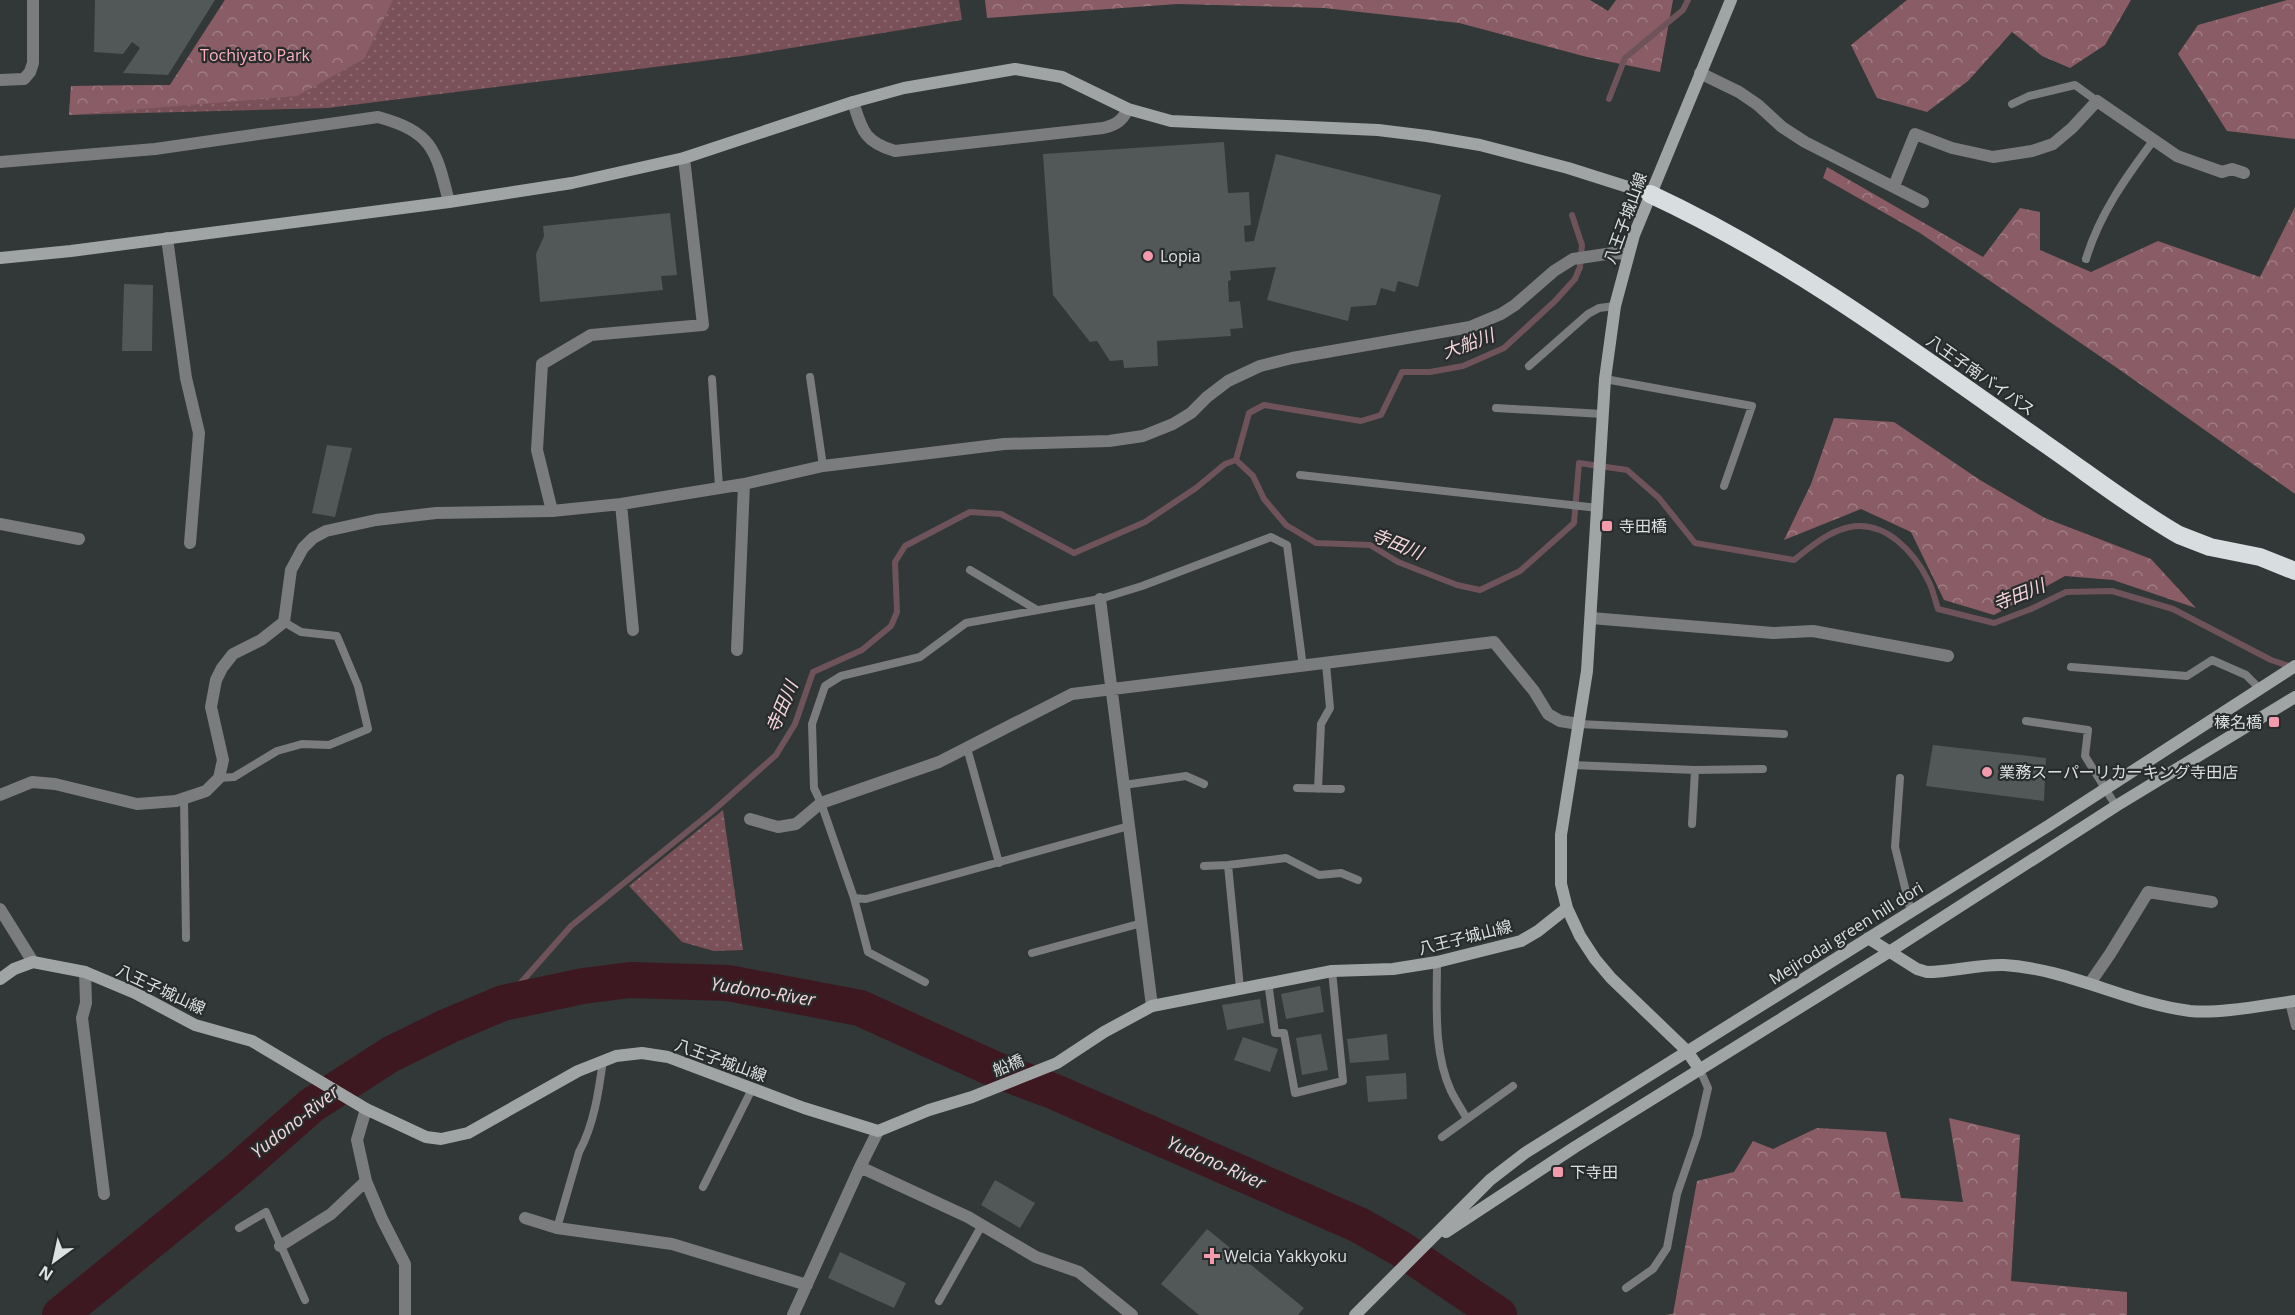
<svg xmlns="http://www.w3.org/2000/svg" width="2295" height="1315" font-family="'Open Sans','Noto Sans JP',sans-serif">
  <defs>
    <pattern id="green-dots" width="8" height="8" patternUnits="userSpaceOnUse" patternTransform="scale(1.5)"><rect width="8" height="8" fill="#7a5159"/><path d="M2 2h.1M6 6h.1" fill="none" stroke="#8c6a71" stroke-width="1.8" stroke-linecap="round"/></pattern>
    <pattern id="forest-crowns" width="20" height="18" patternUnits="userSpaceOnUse" patternTransform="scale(1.5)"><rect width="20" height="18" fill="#8a5d66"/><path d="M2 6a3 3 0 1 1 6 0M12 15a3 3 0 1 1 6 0" fill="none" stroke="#9f7c83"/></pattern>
  </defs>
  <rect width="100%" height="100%" fill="#323737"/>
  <!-- green -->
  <path fill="url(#green-dots)" d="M225,0h734l3,20 -220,36 -414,52 -259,7 2,-29 99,-1z
    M723,810l20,140 -29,1 -32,-9 -53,-56z"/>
  <!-- forest -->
  <path fill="url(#forest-crowns)" d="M225,0h168l-29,59 -67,37 -228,19 2,-29 99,-1z
    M985,0h605l18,11 8,-11h57l-13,72 -73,-15 -128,-34 -135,-15 -147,-4 -190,14z
    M1907,0h224l-26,45 -35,23 -28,-12 -30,-24 -44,49 -41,31 -50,-14 -26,-53z
    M2287,0h8v139l-68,-8 -49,-77 20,-29z
    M1827,167l156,90 37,-49 20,4v38l51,22 67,-31 102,36 35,-70v287l-175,-124 -200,-137 -97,-55z
    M1834,418l60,4 86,58 65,38 106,41 45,49 -83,-28 -48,-4 -71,39 -50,-15 -33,-68 -50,-23 -77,31 27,-56z
    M1949,1118l71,17 -9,146 116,11v23h-463l9,-1 24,-133 37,-9 19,-31 20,8 44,-21 69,4 15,66 62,4z"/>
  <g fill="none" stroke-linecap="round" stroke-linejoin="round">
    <!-- stream -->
    <path stroke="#6e545a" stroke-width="6" d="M1609,99l16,-41 58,-48 5,-10
      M1236,460l13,-47 15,-8 97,16 20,-6 21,-43h28l33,-6 41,-18 51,-47 20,-22 5,-12 2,-22 -10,-30
      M503,1003l68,-77 143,-116 62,-55 19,-31 18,-52 49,-22 29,-24 6,-14 -2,-50 10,-16 65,-34 31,2 73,39 71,-31 51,-34 29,-24 11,-4 17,16 11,23 22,26 30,18 54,2 28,17 59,23 23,5 40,-19 54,-48 5,-60 48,7 32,28 36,45 99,17c16,-13 35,-29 56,-33 36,-7 65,26 79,55 4,8 6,18 9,27l56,14 37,-14 35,-17 46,-1 61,18 98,51 21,7"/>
    <!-- river -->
    <path stroke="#3e1821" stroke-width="36" d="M60,1315l172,-140 80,-70 79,-51 57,-28 55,-23 80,-17 47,-6 98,3 132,25 134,61 61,23 304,133 42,24 98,66"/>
  </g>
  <!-- building -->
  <path fill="#525758" d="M95,0h120l-47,75 -45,-2 17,-25 -8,-6 -9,12 -29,-2z
    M1224,142l4,51 21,-1 2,33 -7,1 1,16 9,-1 22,-87 165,41 -23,92 -20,-6 -3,11 -14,-4 -5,17 -25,2 -3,14 -81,-21 9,-33 -46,4 1,9 -3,1 1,21 11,-1 3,27 -13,1 1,7 -74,5 1,25 -34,2 -1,-8 -13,1 -13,-20 -7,1 -37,-47 -10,-141z
    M670,213l7,62 -16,1 2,14 -123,12 -4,-48 8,-18 -1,-10z
    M124,284l29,1 -1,66h-30z
    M327,445l25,3 -17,69 -23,-4z
    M1933,745l113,13 -2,43 -118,-15z
    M1320,986l4,26 -38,7 -5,-25z
    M1260,999l4,24 -37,7 -5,-25z
    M1321,1034l7,36 -26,5 -6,-37z
    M1387,1034l2,26 -39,3 -3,-24z
    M1243,1037l35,12 -8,23 -36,-12z
    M1406,1073l1,26 -39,3 -2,-26z
    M995,1180l40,23 -15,25 -39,-23z
    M1207,1229l97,79 -6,7h-99l-38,-31z
    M840,1252l66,31 -12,25 -66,-30z"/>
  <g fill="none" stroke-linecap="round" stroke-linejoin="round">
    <!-- lane -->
    <path stroke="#7a7c7d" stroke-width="8" d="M2012,104l17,-8 46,-11 22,16
      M2086,259c13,-44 40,-82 67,-118
      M1529,366l59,-52 11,-6 16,-2
      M810,377l13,89
      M712,379l7,108
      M1605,379l147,27 -28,80
      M1496,408l107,6
      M1300,475l298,33
      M970,570l67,40
      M2071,667l116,9 25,-16 34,15 13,13
      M2026,721l62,9 -3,26 31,50
      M1579,724l205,10
      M967,748l32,115
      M1572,765l123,5 68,-1
      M219,778l15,-1 43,-26 25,-7 27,1 39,-16 -10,-43 -21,-50 -36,-4 -17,-10
      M1900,778l-5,69 16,65
      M1124,785l62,-9 18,8
      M1297,788l44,1
      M1318,789l3,-65 9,-16 -4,-44
      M184,798l2,140
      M1692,824l3,-54
      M1129,826l-263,73 -12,-1 -33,-95 -7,-15 -2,-64 13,-38 16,-10 79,-19 46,-34 134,-24 42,-13 129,-49 16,8 16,122
      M1228,865l12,123
      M1204,866l24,-1 58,-7 33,17 22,-2 17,7
      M854,898l14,54 57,30
      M1032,953l110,-30
      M1437,962c0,42 -4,90 14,129 5,10 11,19 16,28
      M1268,982l7,51h9l11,60 48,-12 -11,-110
      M2289,1002l6,24
      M1442,1137l71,-51
      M703,1187l49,-98
      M239,1228l27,-16 39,88
      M557,1228l22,-76c15,-27 20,-62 24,-92
      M1626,1288l27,-19 14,-21 10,-54 20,-58 11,-48 -8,-18
      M939,1301l43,-76"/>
    <!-- street -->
    <path stroke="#7a7c7d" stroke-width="12" d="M1700,73l39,19 19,13 24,22 23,15 118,60
      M0,80l24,-1 6,-7 3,-9v-63
      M853,102c9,28 11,40 42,49l208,-23c13,-3 19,-7 25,-19
      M0,162l155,-13 223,-32c55,15 58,33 71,85
      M1894,186l21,-52 37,14 41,9 39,-6 21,-7 19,-16 25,-27 80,55 45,16 10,-3 12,4
      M167,238l19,140 13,55 -9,110
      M621,504l12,126
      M552,511l-15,-61 5,-86 49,-29 112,-10 -19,-167
      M0,524l79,15
      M1100,599l52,407
      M1591,618l182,15 40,-2 135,25
      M737,650l7,-166
      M0,795l32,-13 23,2 82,20 39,-3 30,-10 13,-13 4,-18 -12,-53 5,-27 6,-12 11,-14 28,-14 23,-18 7,-52 12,-22 10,-10 13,-7 50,-11 60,-7 116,-2 69,-7 123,-20 79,-18 181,-22 105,-3 34,-5 30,-12 18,-11 16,-16 21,-16 32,-15 32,-8 178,-31 31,-13 14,-9 39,-34 19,-12 40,-6 15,1
      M750,819l28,8 18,-3 25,-21 118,-41 133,-68 422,-52 40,49 14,23 12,7 19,3
      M0,909l33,53
      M85,972l1,31 -4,15 22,176
      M2090,983l20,-29 38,-62 64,10
      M366,1109l-9,31 9,41 16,38 23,45v51
      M860,1167l108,50 68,40 43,15 53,43
      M525,1218l32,10 115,16 135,41
      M280,1246l51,-32 35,-33
      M793,1315l67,-148 18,-36"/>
    <!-- secondary -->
    <path stroke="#a0a4a4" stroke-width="12" d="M0,258l71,-7 378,-49 123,-19 112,-25 169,-56 51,-14 111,-19 47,8 66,32 43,12 207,9 49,6 53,9 88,23 82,26
      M1868,938l49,31 10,3c26,0 51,-8 77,-7 65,4 123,38 186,46 30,3 75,-6 105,-10
      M0,979l14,-10 19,-7 52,10 50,21 60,32 57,16 114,68 60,28 15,2 27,-6 110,-62 38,-15 26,-3 26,4 136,51 74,23 51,-21 43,-13 85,-34 47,-31 48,-26 180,-35 61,-2 44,-7 84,-21 17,-10 29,-23
      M1700,1070l-13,-19 -76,-73 -16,-19 -15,-23 -13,-28 -6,-24v-49l26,-164 18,-292 10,-73 19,-71 97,-235
      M1446,1232l129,-85 314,-195 227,-146 179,-109
      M1355,1315l135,-135 35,-27 523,-327 247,-160"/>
    <!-- highway -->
    <path stroke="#d8dedf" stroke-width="18" d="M1650,194c142,66 266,159 394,249 45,31 88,65 135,92l31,12 50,10 35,14"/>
  </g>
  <!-- markers -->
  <g fill="#f39aac" stroke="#282c2d" stroke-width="2">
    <circle cx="1148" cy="256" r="6"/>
    <rect x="1601" y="520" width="12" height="12" rx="3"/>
    <rect x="2268" y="716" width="12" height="12" rx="3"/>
    <circle cx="1987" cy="772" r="6"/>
    <rect x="1552" y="1166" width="12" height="12" rx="3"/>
    <path d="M1209 1247h6v6h6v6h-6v6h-6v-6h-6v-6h6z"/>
  </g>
  <g text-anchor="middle" stroke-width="4.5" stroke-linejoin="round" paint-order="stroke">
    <!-- park labels -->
    <g font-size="16" fill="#fdb2c0" stroke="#282c2d">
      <text x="255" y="61">Tochiyato Park</text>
    </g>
    <!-- street labels -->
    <g font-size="16" fill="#dde0e0" stroke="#282c2d">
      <text transform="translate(1625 218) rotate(-70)" y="6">八王子城山線</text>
      <text transform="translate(1981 375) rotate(35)" y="6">八王子南バイパス</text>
      <text transform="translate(1846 933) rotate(-32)" y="6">Mejirodai green hill dori</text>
      <text transform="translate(1465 937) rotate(-14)" y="6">八王子城山線</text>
      <text transform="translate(161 989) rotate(25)" y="6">八王子城山線</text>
      <text transform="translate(721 1060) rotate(20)" y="6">八王子城山線</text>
      <text transform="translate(1008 1065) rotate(-22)" y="6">船橋</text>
    </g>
    <!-- poi labels -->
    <g font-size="16" fill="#dde0e0" stroke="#282c2d" text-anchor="start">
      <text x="1160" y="262">Lopia</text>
      <text x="1619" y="532">寺田橋</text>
      <text x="2262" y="728" text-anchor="end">榛名橋</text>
      <text x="1999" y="778">業務スーパーリカーキング寺田店</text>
      <text x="1570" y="1178">下寺田</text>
      <text x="1224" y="1262">Welcia Yakkyoku</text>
    </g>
    <!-- water labels -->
    <g font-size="18" font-style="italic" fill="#f5d6db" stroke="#282c2d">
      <text transform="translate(1468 344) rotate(-20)" y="6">大船川</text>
      <text transform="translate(1397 544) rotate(22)" y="6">寺田川</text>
      <text transform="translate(2019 595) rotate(-22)" y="6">寺田川</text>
      <text transform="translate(782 707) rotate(-67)" y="6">寺田川</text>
      <text transform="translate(763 992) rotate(9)" y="6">Yudono-River</text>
      <text transform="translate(295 1122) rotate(-38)" y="6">Yudono-River</text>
      <text transform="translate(1216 1163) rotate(24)" y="6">Yudono-River</text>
    </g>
  </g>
  <!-- north arrow -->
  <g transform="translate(54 1261) rotate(213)" stroke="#282c2d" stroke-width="4.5" paint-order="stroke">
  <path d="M0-4.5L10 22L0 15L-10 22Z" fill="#dde0e0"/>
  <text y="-9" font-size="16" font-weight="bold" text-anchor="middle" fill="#dde0e0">N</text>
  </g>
</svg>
